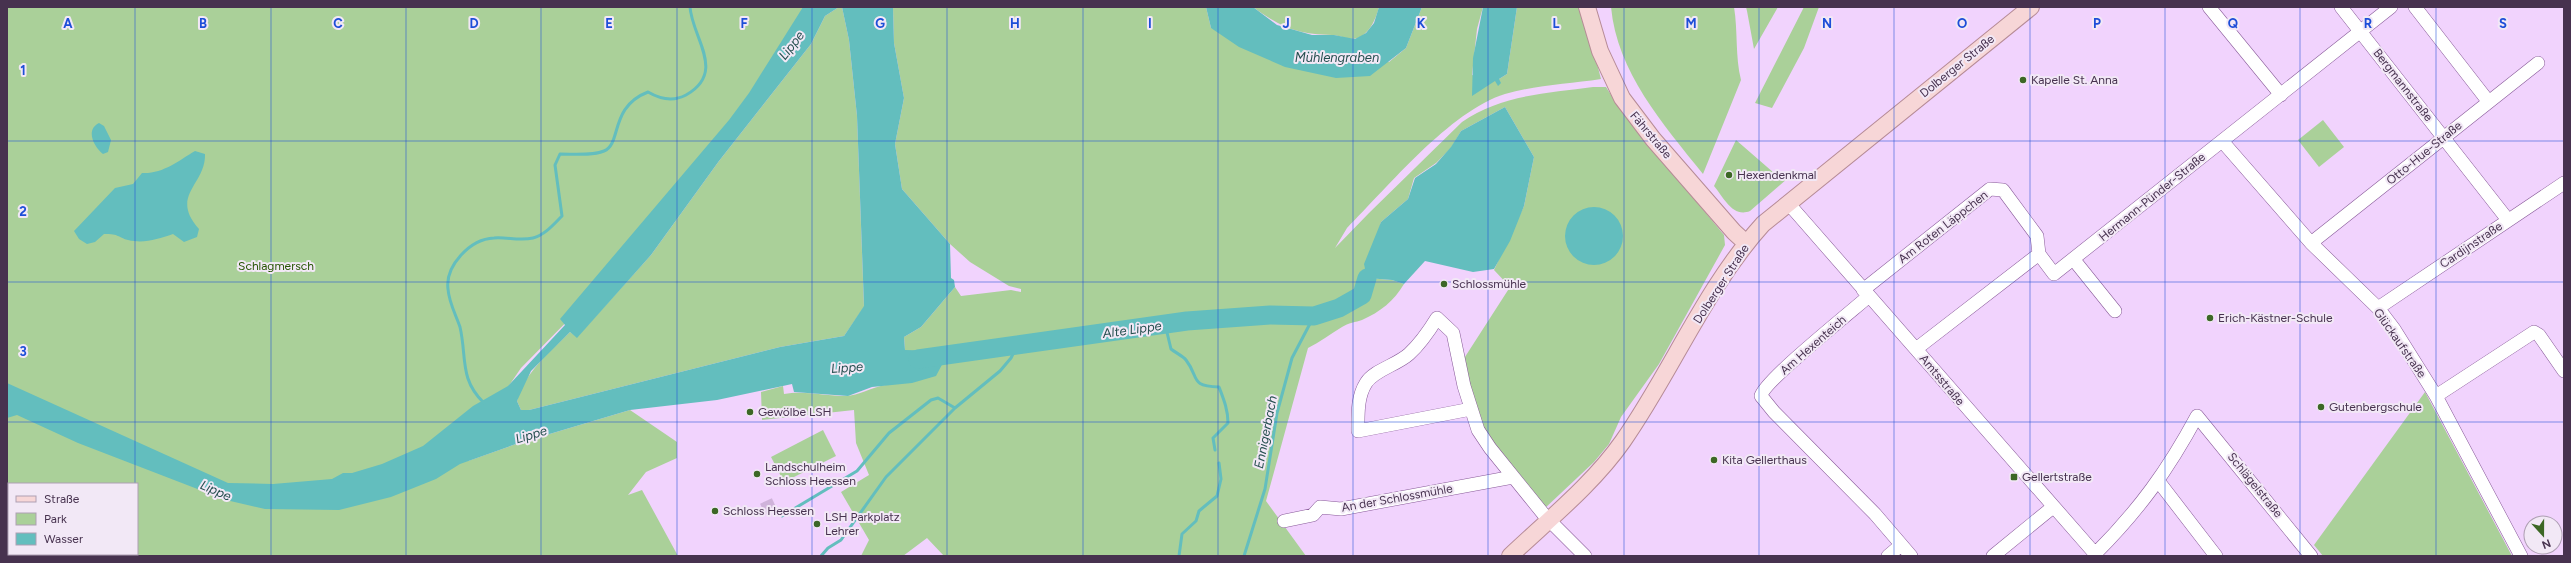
<svg xmlns="http://www.w3.org/2000/svg" width="2571" height="563" font-family="Figtree,sans-serif">
  <rect width="100%" height="100%" fill="#f1d3fd"/>
  <!-- green -->
  <path fill="#aad099" fill-rule="evenodd" d="M7,7h810l-66,96 -165,199 -65,66 -34,50 -19,43 48,-17 114,-34 47,32v16l-31,14 -18,23 14,-5 36,66h-671zM9,484h128v70h-128z
    M839,7h3l7,33 8,76 7,191 -20,29 -64,11 -251,63h-8l-4,-9c7,-28 33,-49 53,-69l7,5 74,-82 68,-94 92,-117 14,-28z
    M893,7h313l5,21 178,34 17,-14 16,-41h61l-6,22 -5,46 24,6 2,4 1,-6 8,-5 10,-67h65l19,72c-32,5 -65,6 -96,15 -55,17 -117,93 -158,134l-12,20 34,-35 2,2 -2,-2 93,-91c38,-27 86,-29 131,-35h13l14,22 104,126 1,10 -66,119 -38,53 -12,27 -15,18 -51,48 -65,-87 -15,-63 47,-73 -16,-17 30,-64 10,-49 -29,-50 -44,24 -10,17 -15,15 -22,15 -6,21 -27,23 -14,56 25,2 12,4c-10,17 -24,28 -42,36 -6,2 -14,3 -20,7 -12,7 -22,15 -34,21l-42,153 40,55h-362l-17,-18 -24,18h-42l8,-16 -28,-48 28,-17 -13,-32 -2,-33 -92,10 -1,-28 22,-6 1,8c20,-4 41,2 62,2 12,0 26,-9 40,-11l19,-35 -1,-13 17,-10 34,-40 6,9 50,-6 10,2v-3l-12,-3 -39,-24 -20,-18 -48,-55 -7,-45 9,-46 -10,-55z
    M1253,7h126c-3,12 -11,31 -26,32 -7,0 -14,-4 -21,-4 -36,-1 -50,-7 -79,-28z
    M1611,7h123c4,24 1,50 7,73l-38,94c-40,-50 -86,-102 -92,-167z
    M1746,7h32l-24,42 -7,-38z
    M1804,7h15l-15,41 -32,60 -17,-5z
    M2323,120l21,27 -25,20 -21,-27z
    M1736,140l38,33 21,-1 -45,39c-17,7 -26,-13 -36,-25z
    M2425,392l87,164h-189l-9,-11z
    M823,430l13,26 -52,26 -13,-25z"/>
  <!-- water -->
  <path fill="#63bebe" d="M803,7h36l-14,9 -14,28 -92,117 -68,94 -74,83 -7,-6 -39,39 -14,30 4,9h8l251,-63 64,-11 20,-30 -7,-190 -8,-76 -7,-33h51l1,36 10,55 -9,46 7,45 48,55 1,34 3,2 1,7 -34,40 -17,10 1,13 38,1 2,8 -9,17 -24,7 -40,4 -24,9 -54,-4 -2,-8 -75,16 -87,10 -114,34 -56,20 -24,15 -45,18 -52,13 -74,-1 -39,-9 -148,-57 -61,-28 -10,3v-35l221,100 45,1 59,-5 11,-6h9l30,-9 41,-18 50,-40 35,-20 57,-61 -5,-6 169,-199 20,-27z
    M1206,7h47l24,18 35,10h22l21,4 11,-6 8,-10 5,-16h43l-16,41 -36,28 -34,2 -51,-11 -46,-20 -28,-19z
    M1483,7h34l-10,67 -8,5 2,4 -3,3 -3,-5 -23,15 1,-38z
    M1505,107l29,50 -10,49 -14,35 -16,28 -21,3 -48,-11 -21,23 -12,-4 -25,-2 -3,-14 17,-42 27,-23 7,-21 21,-14 15,-17 10,-16z
    M99,123l5,3 7,14 -3,12 -5,2c-9,-7 -18,-24 -4,-31z
    M195,151l10,3c1,31 -36,41 -6,75l-2,8 -13,5 -11,-8c-15,5 -29,10 -45,6 -11,-3 -8,-6 -24,-6l-9,8 -8,2 -8,-5 -5,-8 41,-43 18,-4 9,-11c21,1 36,-12 53,-22z
    M1565 236a29 29 0 1 1 58 0a29 29 0 1 1-58 0Z"/>
  <g fill="none" stroke-linecap="round" stroke-linejoin="round">
    <!-- stream -->
    <path stroke="#63bebe" stroke-width="3" d="M1165,324l6,25c5,4 12,7 15,11 14,18 3,26 33,27 5,13 9,23 9,36l-15,15 2,12
      M484,403c-25,-24 -17,-46 -24,-76 -4,-12 -11,-24 -12,-38 -3,-23 22,-50 46,-51 13,-1 26,3 39,0 12,-3 21,-14 29,-22l-7,-51 5,-11c14,0 31,2 44,-3 18,-7 5,-44 44,-59 12,7 25,10 38,3 41,-23 6,-57 4,-88
      M782,516l75,-45 32,-38 42,-33 7,-2 17,10
      M821,556l7,-8 13,-8 45,-63 69,-69 45,-37 11,-13 7,-14
      M1179,556l3,-22 14,-13 3,-10 18,-15 4,-17 -2,-16
      M1244,556l21,-67 12,-76 15,-55 22,-42"/>
    <!-- river -->
    <path stroke="#63bebe" stroke-width="19" d="M918,359l269,-38 83,-6 44,1 25,-8 23,-13 5,-17"/>
    <!-- minor-tunnel -->
    <path stroke="#cfb3da" stroke-width="13" stroke-dasharray="13 6" stroke-linecap="butt" d="M766,501l5,11"/>
    <defs>
      <path id="minor" d="M2209,7l72,88
        M2341,7l167,213
        M2415,7l73,94
        M2222,141l89,102 67,65 16,21 42,67 85,160
        M1788,203l309,353
        M2311,243l227,-180
        M2074,260l41,51
        M1863,290l127,-101 13,1 34,46 2,18
        M1869,296c-16,14 -106,86 -108,100l13,16 101,102 36,42
        M2378,308l186,-125
        M1916,349l123,-95 15,20 337,-267
        M2436,396l98,-64 5,3 25,36
        M1471,409l-113,22c0,-16 -1,-34 8,-48 8,-13 31,-18 43,-29 11,-10 20,-23 28,-36l16,15 11,53 14,44 12,18 55,68 40,40
        M2159,482l57,74
        M1284,521l29,-6 7,-8 21,2 172,-32
        M2095,554c44,-44 73,-84 102,-138l114,140
        M1888,556l13,-11
        M1993,556l60,-49"/>
      <path id="major" d="M1587,7l13,44 22,47 31,41 81,93 12,11
        M1510,556c38,-36 83,-72 113,-115 49,-70 82,-153 140,-217l268,-217"/>
    </defs>
    <!-- minor casing -->
    <use href="#minor" stroke="#885a99" stroke-width="14"/>
    <!-- major casing -->
    <use href="#major" stroke="#b68b96" stroke-width="18"/>
    <!-- minor -->
    <use href="#minor" stroke="#fff" stroke-width="13"/>
    <!-- major -->
    <use href="#major" stroke="#f7d6d7" stroke-width="16"/>
  </g>
  <!-- grid -->
  <path fill="none" stroke="#1d4ed8" stroke-width="1" stroke-opacity="0.55" d="M135,7v477M271,7v549M406,7v549M541,7v549M677,7v549M812,7v549M947,7v549M1083,7v549M1218,7v549M1353,7v549M1488,7v549M1624,7v549M1759,7v549M1894,7v549M2030,7v549M2165,7v549M2300,7v549M2436,7v549M7,141h2557M7,282h2557M7,422h2557M135,554v2"/>
  <!-- markers -->
  <g fill="#3c6725" stroke="#f2e8f6" stroke-width="1.5">
    <circle cx="2023" cy="80" r="4"/>
    <circle cx="1729" cy="175" r="4"/>
    <circle cx="1444" cy="284" r="4"/>
    <circle cx="2210" cy="318" r="4"/>
    <circle cx="2321" cy="407" r="4"/>
    <circle cx="750" cy="412" r="4"/>
    <circle cx="1714" cy="460" r="4"/>
    <circle cx="757" cy="474" r="4"/>
    <rect x="2010" y="473" width="8" height="8" rx="2"/>
    <circle cx="715" cy="511" r="4"/>
    <circle cx="817" cy="524" r="4"/>
  </g>
  <g text-anchor="middle" stroke-width="4" stroke-linejoin="round" paint-order="stroke">
    <!-- street labels -->
    <g font-size="12" fill="#47324f" stroke="#f2e8f6">
      <text transform="translate(1957 66) rotate(-39)" y="4">Dolberger Straße</text>
      <text transform="translate(2403 85) rotate(52)" y="4">Bergmannstraße</text>
      <text transform="translate(1651 135) rotate(50)" y="4">Fährstraße</text>
      <text transform="translate(2424 153) rotate(-39)" y="4">Otto-Hue-Straße</text>
      <text transform="translate(2152 197) rotate(-39)" y="4">Hermann-Pünder-Straße</text>
      <text transform="translate(1943 227) rotate(-38)" y="4">Am Roten Läppchen</text>
      <text transform="translate(2471 245) rotate(-34)" y="4">Cardijnstraße</text>
      <text transform="translate(1721 284) rotate(-57)" y="4">Dolberger Straße</text>
      <text transform="translate(2400 343) rotate(55)" y="4">Glückaufstraße</text>
      <text transform="translate(1813 345) rotate(-41)" y="4">Am Hexenteich</text>
      <text transform="translate(1942 380) rotate(50)" y="4">Amtsstraße</text>
      <text transform="translate(2255 485) rotate(51)" y="4">Schlägelstraße</text>
      <text transform="translate(1397 498) rotate(-10)" y="4">An der Schlossmühle</text>
    </g>
    <!-- poi labels -->
    <g font-size="12" fill="#47324f" stroke="#f2e8f6" text-anchor="start">
      <text x="2031" y="84">Kapelle St. Anna</text>
      <text x="1737" y="179">Hexendenkmal</text>
      <text x="1452" y="288">Schlossmühle</text>
      <text x="2218" y="322">Erich-Kästner-Schule</text>
      <text x="2329" y="411">Gutenbergschule</text>
      <text x="758" y="416">Gewölbe LSH</text>
      <text x="1722" y="464">Kita Gellerthaus</text>
      <text x="765" y="471">Landschulheim<tspan x="765" dy="14">Schloss Heessen</tspan></text>
      <text x="2022" y="481">Gellertstraße</text>
      <text x="723" y="515">Schloss Heessen</text>
      <text x="825" y="521">LSH Parkplatz<tspan x="825" dy="14">Lehrer</tspan></text>
    </g>
    <!-- park labels -->
    <g font-size="12" fill="#275504" stroke="#f2e8f6">
      <text x="276" y="270">Schlagmersch</text>
    </g>
    <!-- water labels -->
    <g font-size="13" font-style="italic" fill="#254f4f" stroke="#f2e8f6">
      <text transform="translate(791 45) rotate(-52)" y="5">Lippe</text>
      <text x="1337" y="62">Mühlengraben</text>
      <text transform="translate(1132 329) rotate(-8)" y="5">Alte Lippe</text>
      <text transform="translate(847 367) rotate(-4)" y="5">Lippe</text>
      <text transform="translate(1265 432) rotate(-79)" y="5">Ennigerbach</text>
      <text transform="translate(531 434) rotate(-17)" y="5">Lippe</text>
      <text transform="translate(216 490) rotate(23)" y="5">Lippe</text>
    </g>
  </g>
  <g font-size="13" text-anchor="middle" font-weight="bold" fill="#1d4ed8" stroke="#f2e8f6" stroke-width="4" stroke-linejoin="round" paint-order="stroke">
    <text x="68" y="28">A</text>
    <text x="203" y="28">B</text>
    <text x="338" y="28">C</text>
    <text x="474" y="28">D</text>
    <text x="609" y="28">E</text>
    <text x="744" y="28">F</text>
    <text x="880" y="28">G</text>
    <text x="1015" y="28">H</text>
    <text x="1150" y="28">I</text>
    <text x="1286" y="28">J</text>
    <text x="1421" y="28">K</text>
    <text x="1556" y="28">L</text>
    <text x="1691" y="28">M</text>
    <text x="1827" y="28">N</text>
    <text x="1962" y="28">O</text>
    <text x="2097" y="28">P</text>
    <text x="2233" y="28">Q</text>
    <text x="2368" y="28">R</text>
    <text x="2503" y="28">S</text>
    <text x="23" y="75">1</text>
    <text x="23" y="216">2</text>
    <text x="23" y="356">3</text>
  </g>
  <!-- border -->
  <rect width="2571" height="563" fill="none" stroke="#47324f" stroke-width="16"/>
  <!-- legend -->
  <rect x="8" y="483" width="130" height="72" fill="#f2e8f6" stroke="#ae9fb3"/>
  <rect x="16" y="496" width="20" height="6" fill="#f7d6d7" stroke="#ae9fb3"/>
  <text x="44" y="503" font-size="12" fill="#47324f">Straße</text>
  <rect x="16" y="513" width="20" height="12" fill="#aad099" stroke="#ae9fb3"/>
  <text x="44" y="523" font-size="12" fill="#47324f">Park</text>
  <rect x="16" y="533" width="20" height="12" fill="#63bebe" stroke="#ae9fb3"/>
  <text x="44" y="543" font-size="12" fill="#47324f">Wasser</text>
  <!-- north arrow -->
  <g transform="translate(2543 535) rotate(159)"><circle r="19" fill="#f2e8f6" stroke="#ae9fb3"/>
  <path d="M0-3L7 15L0 10L-7 15Z" fill="#3c6725"/>
  <text y="-6" font-size="11" font-weight="bold" text-anchor="middle" fill="#47324f">N</text>
  </g>
</svg>
